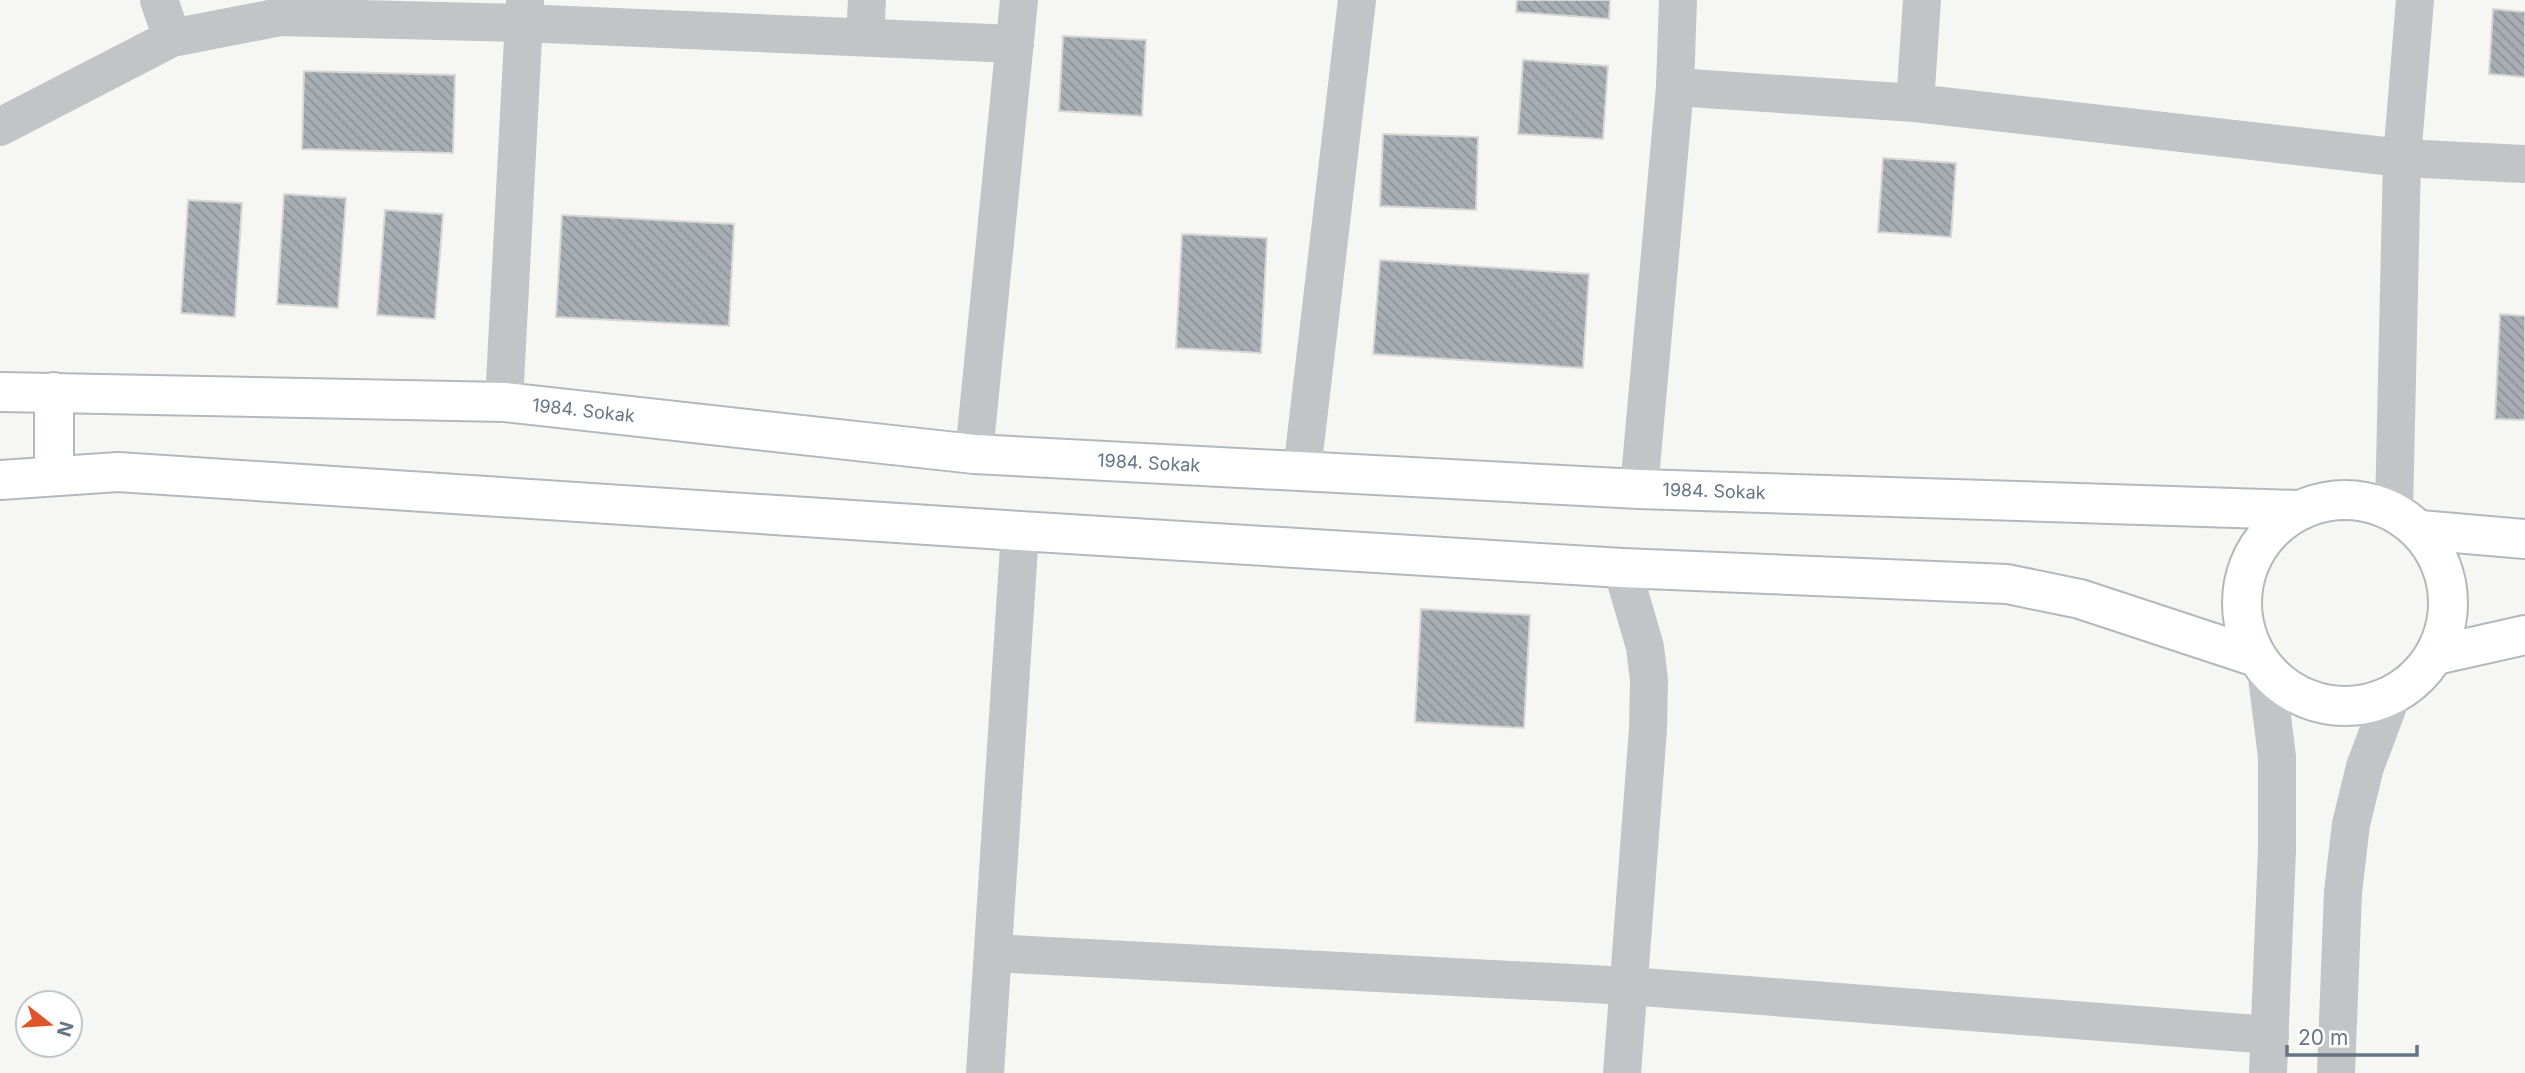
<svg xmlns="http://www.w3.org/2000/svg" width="2525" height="1073" font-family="Inter,sans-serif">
  <defs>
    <pattern id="building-back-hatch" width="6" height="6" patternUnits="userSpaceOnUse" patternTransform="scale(1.75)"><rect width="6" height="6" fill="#a7afb5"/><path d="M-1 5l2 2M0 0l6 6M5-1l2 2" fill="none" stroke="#8c9399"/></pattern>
  </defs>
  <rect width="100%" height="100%" fill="#f6f6f2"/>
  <!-- building -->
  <path fill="url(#building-back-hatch)" stroke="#d7d7d5" stroke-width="2" d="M1517,0h93l-1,19 -93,-7z
    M2493,9l32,3v65l-36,-3z
    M1063,36l83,4 -4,76 -83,-5z
    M1523,60l85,6 -5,73 -85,-5z
    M304,71l151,4 -2,78 -151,-4z
    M1383,134l95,3 -2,73 -96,-4z
    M1883,158l73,5 -5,74 -73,-5z
    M284,194l62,4 -8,110 -61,-4z
    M188,200l54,3 -7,114 -54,-4z
    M385,210l58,4 -8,105 -58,-4z
    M562,215l172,9 -5,102 -173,-9z
    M1182,234l85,4 -6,115 -85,-5z
    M1380,260l209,14 -6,94 -210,-14z
    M2500,314l25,2v104l-30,-1z
    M1421,609l109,6 -6,113 -109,-6z"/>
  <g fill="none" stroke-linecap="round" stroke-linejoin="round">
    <defs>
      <g id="secondary">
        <path id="s1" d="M0,392l504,10 470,52 665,35 660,21"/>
        <path d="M54,476v-84"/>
        <path d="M0,480l118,-8 902,59 602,37 385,16 73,15 176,58"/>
        <circle cx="2345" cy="603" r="103"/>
        <path d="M2420,530l105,9"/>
        <path d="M2436,655l89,-20"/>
      </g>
    </defs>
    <!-- secondary casing -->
    <use href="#secondary" stroke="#b3b8bd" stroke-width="42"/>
    <!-- minor -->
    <path stroke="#c1c5c8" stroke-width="38" d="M159,0l13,38
      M865,37l2,-37
      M1675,87l240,16 487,55 123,6
      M1915,103l7,-103
      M0,127l172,-89 108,-21 242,6 493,21
      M504,402l21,-402
      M974,454l45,-454
      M1302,471l55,-471
      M1639,489l36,-402 3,-87
      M2394,511l8,-353 13,-158
      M993,953l636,33 641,49
      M985,1073l35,-542
      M1622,1073l26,-344 1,-49 -4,-33 -23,-79"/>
    <!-- tertiary -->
    <path stroke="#c1c5c8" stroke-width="38" d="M2266,669l11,88v93l-9,223
      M2336,1073l7,-181 8,-68 14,-57 27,-72"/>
    <!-- secondary -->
    <use href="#secondary" stroke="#fff" stroke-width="38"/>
  </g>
  <g text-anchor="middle" stroke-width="7" stroke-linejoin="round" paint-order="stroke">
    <!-- street labels -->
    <g font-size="18" fill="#657583" stroke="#fff">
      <text dy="6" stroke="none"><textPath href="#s1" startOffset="584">1984. Sokak</textPath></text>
      <text dy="6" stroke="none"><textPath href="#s1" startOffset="1152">1984. Sokak</textPath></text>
      <text dy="6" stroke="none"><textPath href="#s1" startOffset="1718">1984. Sokak</textPath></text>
    </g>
  </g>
  <!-- north arrow -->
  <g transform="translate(49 1024) rotate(107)"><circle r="33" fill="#ffffff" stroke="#c1c8cd" stroke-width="2"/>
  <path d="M0-5L12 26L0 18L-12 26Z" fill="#df5529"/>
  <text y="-10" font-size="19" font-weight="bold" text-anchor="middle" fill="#657583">N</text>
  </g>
  <!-- scale -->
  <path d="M2287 1045v10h130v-10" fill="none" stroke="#657583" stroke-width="3.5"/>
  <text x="2298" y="1045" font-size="21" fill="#657583" stroke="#ffffff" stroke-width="5" paint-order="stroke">20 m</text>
</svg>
